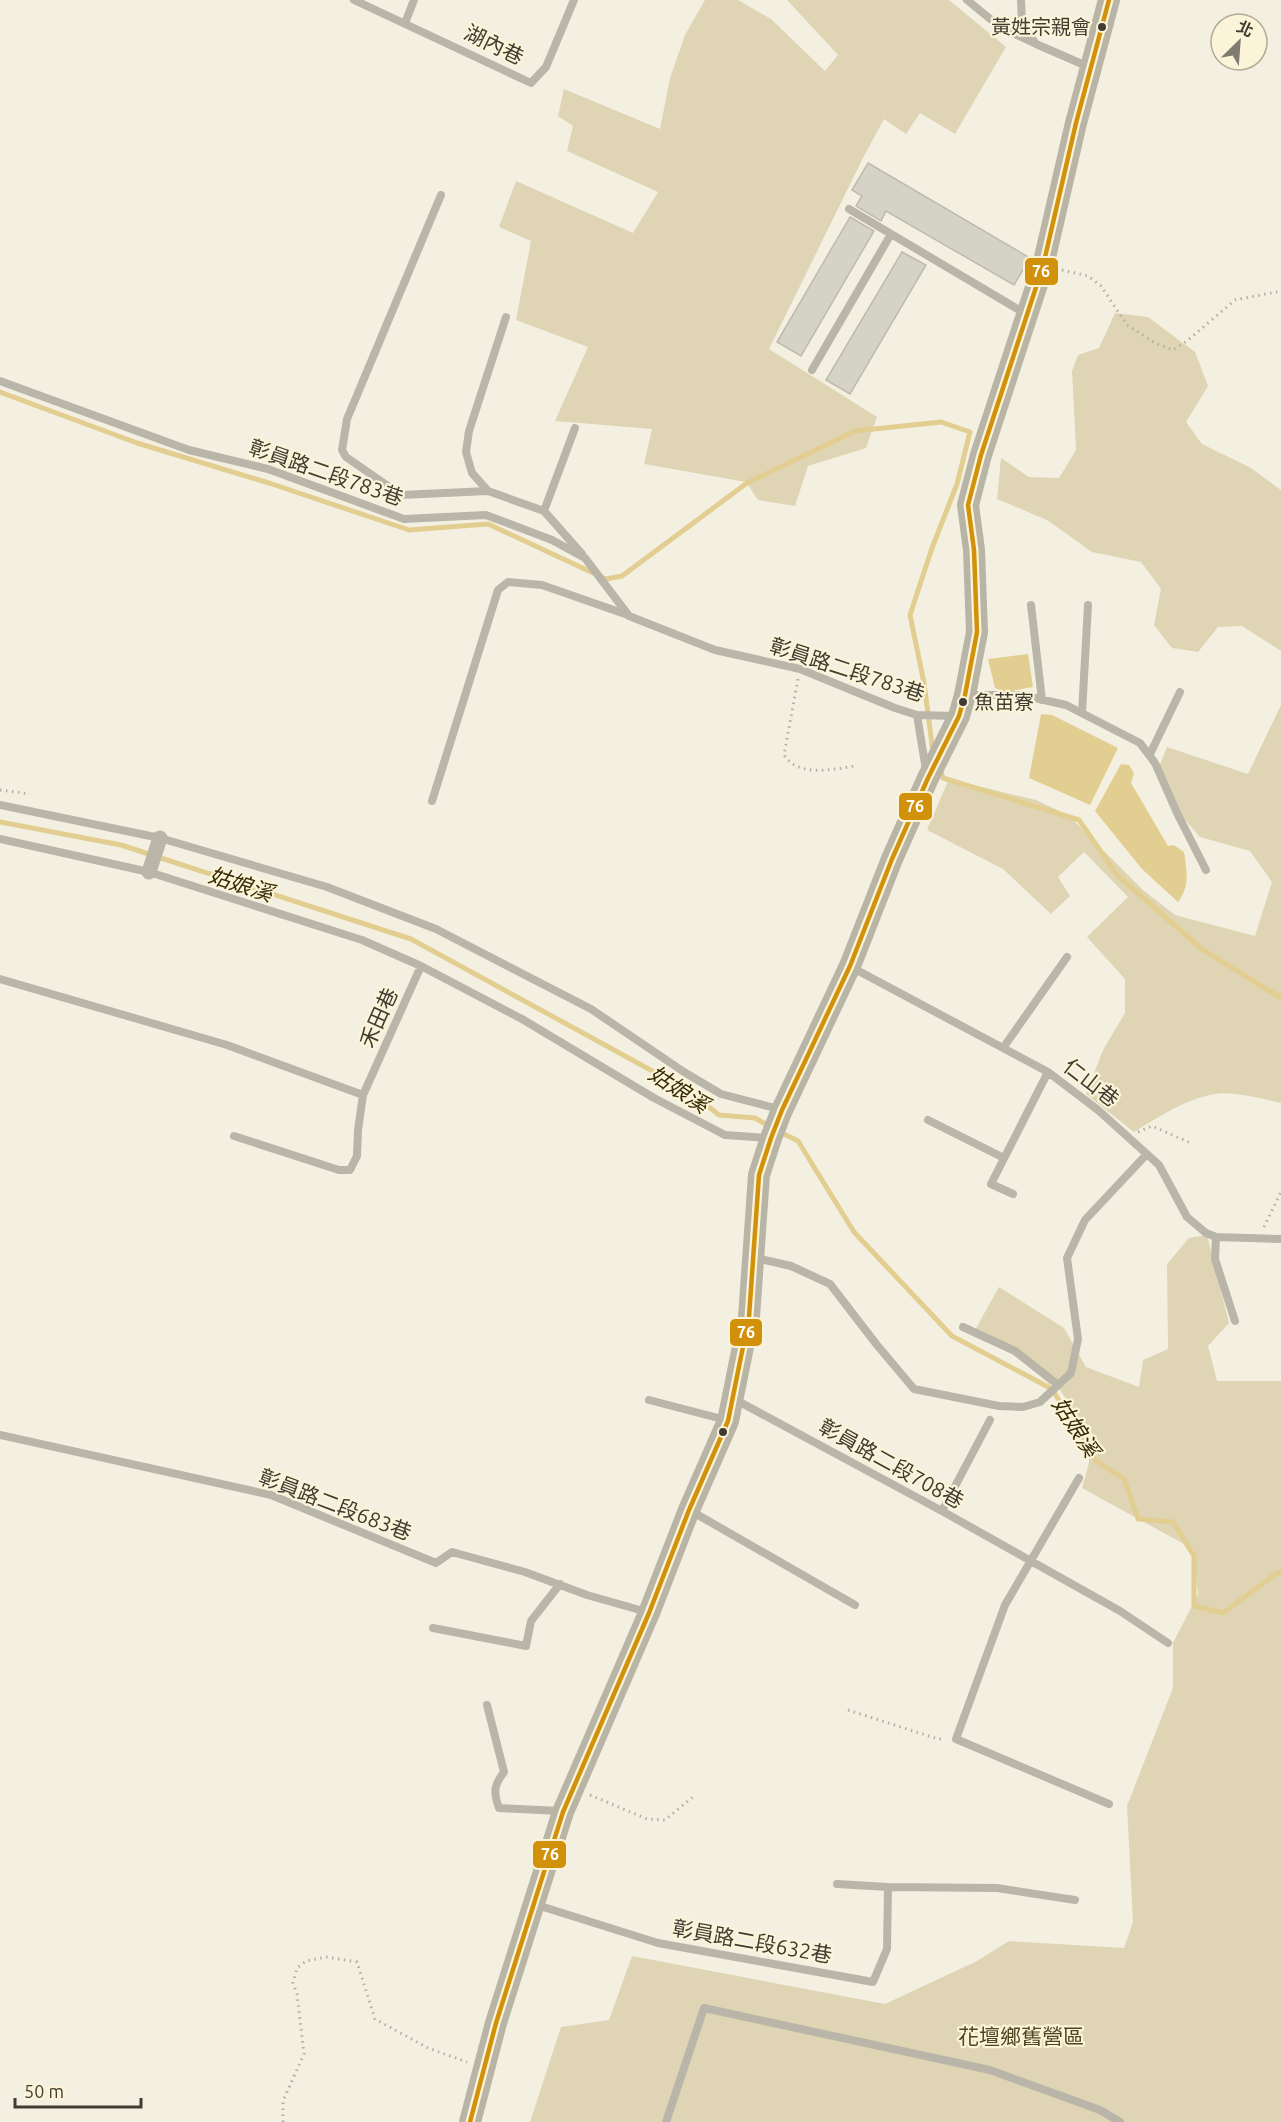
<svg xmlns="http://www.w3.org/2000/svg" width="1281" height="2122" font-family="Ubuntu,'Noto Sans TC',sans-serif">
  <rect width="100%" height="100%" fill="#f4f0e1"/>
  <!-- green -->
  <path fill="#dfd5b4" d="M705,0h33l33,19 54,52 13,-16 -51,-55h162l57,47 -51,87 -35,-21 -14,21 -22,-15 -21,39 -94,191 108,68 -11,31 -58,18 -13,40 -37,-6 -12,-18 -102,-18 8,-35 -97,-8 33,-74 -72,-27 15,-79 -32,-14 17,-46 117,52 25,-41 -91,-41 6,-25 -15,-10 6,-27 96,40 10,-51 15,-43z
    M1115,313l33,4 47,35 13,34 -22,36 16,22 49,24 30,22v161l-39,-25 -24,1 -20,25 -26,-4 -18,-23 7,-36 -20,-27 -49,-10 -45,-32 -50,-21 4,-41 28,19 30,1 17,-28 -4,-79 6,-16 21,-7z
    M1281,705v398c-16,-4 -50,-12 -66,-9 -30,5 -56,23 -81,38l-48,-38 17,-44 22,-37v-34l-38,-42 41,-40 -44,-45 -26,25 12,19 -19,18 -48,-45 -76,-39 22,-51 87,21 32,15 75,75 32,25 80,21 17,-54 -22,-31 -50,-14 -27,-31 -15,-37 9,-22 81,27z
    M1207,1235l22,88 -21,23 9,35h64v741h-751l31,-95 48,-7 23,-64 253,48 92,-43 32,-20 115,7 9,-26 -6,-116 46,-118v-45l25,-49 -5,-45 -111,-61 7,-25v-27l-34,-54 -80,-52 24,-43 65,41 22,39 53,20 4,-27 25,-11 -1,-85 22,-26z"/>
  <!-- water -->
  <path fill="#e2ce90" d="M1028,654l5,33 -28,5 -10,-4 -7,-29z
    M1041,714l11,1 66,33 -28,57 -61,-27z
    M1121,764l8,1 5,8 -3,10 37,63 6,-1 10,7c3,19 6,34 -6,50l-36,-33 -47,-58z"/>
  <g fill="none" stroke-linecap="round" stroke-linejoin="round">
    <!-- stream -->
    <path stroke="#e2ce90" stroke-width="5" d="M0,392l137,51 132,40 140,47 79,-6 118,55 16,-3 125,-93 108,-52 86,-9 29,10 -13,52 -25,64 -22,67 14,68 9,69
      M940,769l3,9 136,42 38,55 86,75 78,48
      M0,822l121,23 290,94 278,152 30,24 36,3 14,8
      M780,1132l18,9 56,91 98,104 100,53 44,72 28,18 14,40 35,3 21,34v50l29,7 54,-40h4"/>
  </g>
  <!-- building -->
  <path fill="#d5d2c6" stroke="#bebaaf" stroke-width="1.5" d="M868,163l162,95 -16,27 -128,-74 -5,10 -25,-15 6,-10 -10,-6z
    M850,217l24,14 -73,125 -24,-14z
    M902,252l24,13 -76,129 -24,-14z"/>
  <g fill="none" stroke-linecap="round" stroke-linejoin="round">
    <!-- path -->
    <path stroke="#b2afa4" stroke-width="3" stroke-dasharray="1.5 4.5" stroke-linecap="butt" d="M1062,270l26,6 13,10 26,39 28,18 18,7 14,-9 48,-41 46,-9
      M798,679l-14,76c15,23 49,14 72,11
      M0,790l30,4
      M1138,1132l14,-6 41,18
      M1264,1227l17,-35
      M848,1710l90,29h7
      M590,1795l57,24 18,1 29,-24
      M283,2122v-21l21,-47 -7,-60 -4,-11 4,-15 9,-7 20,-4 31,5 18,57 53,29 39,14"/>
    <!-- service -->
    <path stroke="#b9b5a9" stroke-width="8" d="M354,0l177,83 15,-16 28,-67
      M967,0l33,27 34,16
      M1021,0l1,24 14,20 53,23
      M405,23l9,-23
      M441,195l-94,224 -5,31 4,7 55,38 87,-4
      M849,209l177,105
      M506,317l-37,114 -3,21 6,21 16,18 56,20 38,43
      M812,370l79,-136
      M0,381l189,69 79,19 136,50 82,-4 66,25 33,18 44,58 86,34 85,19 95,39 22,7 38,1
      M544,511l31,-83
      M1031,605l11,95
      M966,695h56l44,10 74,38 15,20 22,50 29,57
      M1082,713l6,-108
      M917,715l9,55
      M1150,754l30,-62
      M432,801l66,-211 10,-8 34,3 86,30
      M0,805l160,33 167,49 109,42 155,80 93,63 37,22 58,15
      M0,839l149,33 213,68 59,26 101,53 132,79 71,37 44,3
      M851,967l197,105 50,38 61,55 28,52 19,16 10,4 65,2
      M0,979l227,66 136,50 58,-129
      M1003,1048l64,-91
      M928,1120l76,38
      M234,1136l105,34h11l7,-14 1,-26 5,-35
      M1013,1194l-22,-10 57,-112
      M1216,1237l-1,22 20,62
      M756,1258l35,8 39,18 47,61 37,44 85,17 24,1 17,-5 31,-29 7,-34 -11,-81 18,-38 61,-65
      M963,1327l52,24 43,34
      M649,1400l77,20
      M736,1400l206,111 178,100 48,32
      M0,1435l271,60 165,68 16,-11 73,20 62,23 60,17
      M1079,1478l-74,127 -49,134 153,65
      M691,1511l164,94
      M942,1511l48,-91
      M433,1628l93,18 5,-25 29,-37
      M487,1705l17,67c-10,13 -11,20 -5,36l62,3
      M837,1884l51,3
      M537,1905l121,38 215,39 14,-33 1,-62 109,1 78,12
      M666,2122l38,-114 286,62 110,40 20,12"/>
    <!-- minor -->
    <path stroke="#b9b5a9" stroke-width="15" d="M149,872l11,-34"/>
    <!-- secondary -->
    <path stroke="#b8b4a6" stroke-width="22" d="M470,2122l26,-99 67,-211 86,-199 40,-103 39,-89 21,-104 10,-142 12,-37 11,-28 68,-144 42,-107 36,-81 31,-62 6,-21 12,-63 -3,-82 -6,-45 13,-50 62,-189 33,-143 33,-123"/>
    <defs>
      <path id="bus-1" d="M470,2122l26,-99 67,-211 86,-199 40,-103 39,-89 21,-104 10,-142 12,-37 11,-28 68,-144 42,-107 36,-81 31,-62 6,-21 12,-63 -3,-82 -6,-45 13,-50 62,-189 33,-143 33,-123"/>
    </defs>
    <!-- bus-1 casing -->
    <use href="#bus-1" stroke="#fcf4d9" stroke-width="9"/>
    <!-- bus-1 -->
    <use href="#bus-1" stroke="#d2910a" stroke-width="4.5"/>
  </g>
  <!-- markers -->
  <g fill="#403c32" stroke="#fcf4d9" stroke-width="2">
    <circle cx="1102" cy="27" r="5"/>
    <circle cx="963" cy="702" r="5"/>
    <circle cx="723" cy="1432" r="5"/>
  </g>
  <g text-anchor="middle" stroke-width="4.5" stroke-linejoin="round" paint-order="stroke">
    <!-- bus labels -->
    <g font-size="20" fill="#403c32" stroke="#fcf4d9" text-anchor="end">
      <text x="1091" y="34">黃姓宗親會</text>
      <text x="974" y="709" text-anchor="start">魚苗寮</text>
    </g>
    <!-- street labels -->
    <g font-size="21" fill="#403c32" stroke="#fcf4d9">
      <text transform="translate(494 45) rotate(26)" y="7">湖內巷</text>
      <text transform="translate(326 473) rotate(19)" y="7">彰員路二段783巷</text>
      <text transform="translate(847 670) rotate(18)" y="7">彰員路二段783巷</text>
      <text transform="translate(379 1018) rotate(-66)" y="7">禾田巷</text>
      <text transform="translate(1091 1083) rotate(38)" y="7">仁山巷</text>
      <text transform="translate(891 1464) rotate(29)" y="7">彰員路二段708巷</text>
      <text transform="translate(335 1505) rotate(21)" y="7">彰員路二段683巷</text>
      <text transform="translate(752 1942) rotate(10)" y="7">彰員路二段632巷</text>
    </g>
    <!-- park labels -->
    <g font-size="21" fill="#504521" stroke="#fcf4d9">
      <text x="1021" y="2044">花壇鄉舊營區</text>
    </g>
    <!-- water labels -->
    <g font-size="22" font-style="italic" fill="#372c06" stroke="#fcf4d9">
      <text transform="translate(241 884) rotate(18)" y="8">姑娘溪</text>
      <text transform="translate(679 1089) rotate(33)" y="8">姑娘溪</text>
      <text transform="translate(1076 1427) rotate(57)" y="8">姑娘溪</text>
    </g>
  </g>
  <g stroke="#fcf4d9" stroke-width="2">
    <rect x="1024" y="257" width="35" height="29" rx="6" fill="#d2910a"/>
    <rect x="898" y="792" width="35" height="29" rx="6" fill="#d2910a"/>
    <rect x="729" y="1318" width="34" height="29" rx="6" fill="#d2910a"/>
    <rect x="532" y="1840" width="35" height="29" rx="6" fill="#d2910a"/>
  </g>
  <g font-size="16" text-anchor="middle" font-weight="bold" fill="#fff">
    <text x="1041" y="277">76</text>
    <text x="915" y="812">76</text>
    <text x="746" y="1338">76</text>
    <text x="550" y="1860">76</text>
  </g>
  <!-- north arrow -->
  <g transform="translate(1239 42) rotate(25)"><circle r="28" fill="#fcf4d9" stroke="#b1aa96" stroke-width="1.5"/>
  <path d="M0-4.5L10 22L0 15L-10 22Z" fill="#7f7b6f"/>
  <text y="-9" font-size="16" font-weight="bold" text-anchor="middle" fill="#403c32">北</text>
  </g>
  <!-- scale -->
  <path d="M15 2098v9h126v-9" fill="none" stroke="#403c32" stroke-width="3"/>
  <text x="24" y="2098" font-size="18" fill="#403c32" stroke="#fcf4d9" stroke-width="4.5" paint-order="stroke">50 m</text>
</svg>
